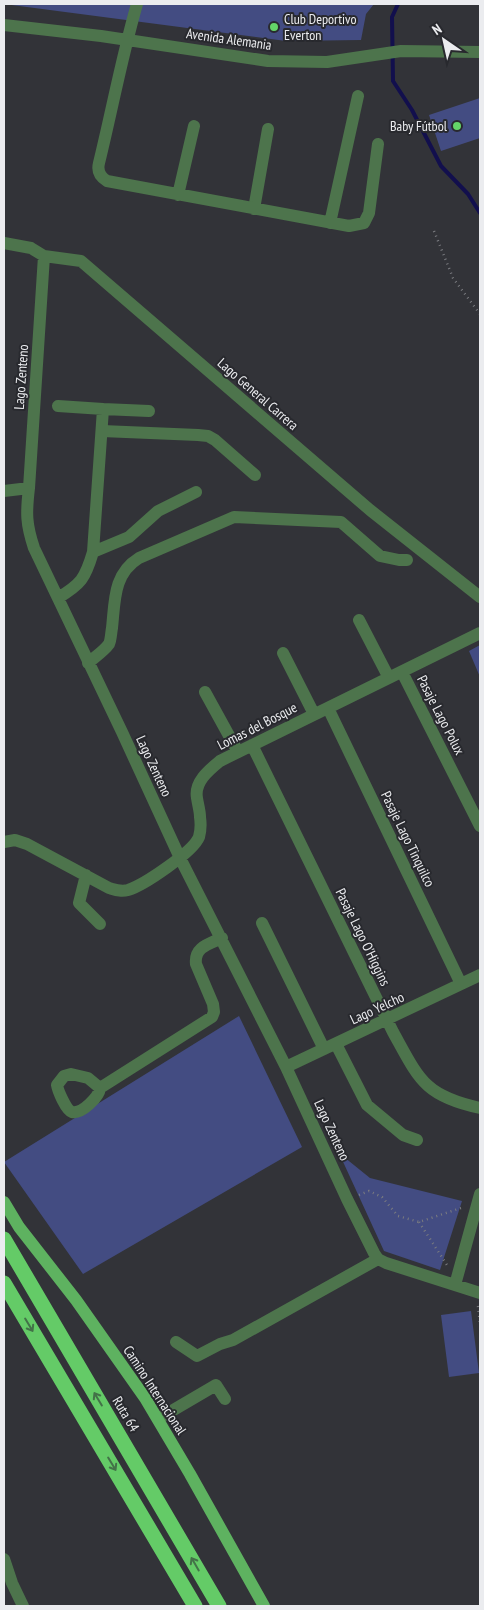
<svg xmlns="http://www.w3.org/2000/svg" width="484" height="1610" font-family="'PT Sans Narrow',sans-serif">
  <rect width="100%" height="100%" fill="#323338"/>
  <!-- green -->
  <path fill="#434c82" d="M4,4h370l-8,10 -5,26 -75,1z
    M480,98v40l-39,13 -12,-36z
    M480,645v32l-11,-26z
    M239,1016l63,131 -219,127 -79,-112z
    M339,1153l31,25 92,23 -22,69 -56,-19z
    M471,1311l8,62 -30,4 -8,-62z"/>
  <g fill="none" stroke-linecap="round" stroke-linejoin="round">
    <!-- stream -->
    <path stroke="#120f4d" stroke-width="4" d="M398,4l-6,13 1,64 19,29 29,56 27,28 12,19"/>
    <!-- path -->
    <path stroke="#7b7c80" stroke-width="2.5" stroke-dasharray="1 4" stroke-linecap="butt" d="M434,231l19,47 27,36
      M359,1195l10,-4 13,6 16,19 21,6 45,-15
      M419,1222l28,43
      M478,1306l2,18"/>
    <!-- minor -->
    <path stroke="#4d744c" stroke-width="12" d="M137,4c-15,52 -25,106 -38,159 -2,8 1,14 8,18l242,45 15,-3 5,-10 9,-69
      M4,25l97,11 167,25 59,1 74,-11 79,1
      M178,195l16,-69
      M254,209l14,-80
      M330,223l28,-127
      M4,243l27,5 13,8 37,5 289,249 110,87
      M44,256l-15,232c-3,25 -3,36 5,60l88,184 58,126 106,209 61,132 27,54 4,6 8,4 94,30
      M58,406l45,3
      M102,431l96,4 10,1 7,4 40,35
      M4,491l25,-3
      M93,552l36,-15 29,-26 38,-19
      M58,598c23,-14 27,-19 35,-46l10,-143 46,2
      M359,620l30,58
      M283,653l31,61
      M88,663c7,-6 16,-12 21,-19 2,-4 2,-11 3,-16 3,-27 1,-54 27,-70l95,-41 107,5 39,34 19,4h8
      M402,672l78,154
      M205,692l33,60
      M328,708l133,276
      M252,745l141,287c26,47 31,64 87,76
      M4,842l11,-2 12,4 82,44c7,2 12,4 19,2 16,-5 65,-38 71,-53 2,-7 2,-13 1,-20 0,-6 -2,-12 -3,-19 -3,-16 12,-28 23,-37l260,-128
      M86,875l-7,28 21,21
      M262,923l62,126
      M336,1044l31,61 36,30 14,5
      M286,1067l194,-92
      M71,1074l17,4 12,10c-1,9 -18,26 -28,24 -6,-2 -14,-21 -15,-27l7,-9z
      M100,1088l112,-71 2,-5 -1,-8 -17,-40c-2,-17 13,-20 26,-26
      M455,1285l25,-91
      M176,1342l21,14 23,-12 13,-4 145,-81
      M158,1419l58,-34 9,14
      M4,1559l8,24 11,23"/>
    <!-- major -->
    <path stroke="#5eb260" stroke-width="12" d="M4,1202l15,25 57,73 69,98 45,76 74,132"/>
    <!-- highway -->
    <path stroke="#64cb67" stroke-width="15" d="M4,1239l215,367
      M4,1283l191,323"/>
  </g>
  <!-- one-way arrows -->
  <defs><path id="oneway-shaft" d="M-6 0H5M1.5-3L5.5 0L1.5 3" fill="none" stroke-width="1.6" stroke-linecap="round" stroke-linejoin="round" transform="scale(1.25)"/></defs>
  <g stroke="#437248">
    <use href="#oneway-shaft" transform="translate(29 1325) rotate(59)"/>
    <use href="#oneway-shaft" transform="translate(98 1399) rotate(-121)"/>
    <use href="#oneway-shaft" transform="translate(112 1464) rotate(59)"/>
    <use href="#oneway-shaft" transform="translate(195 1564) rotate(-120)"/>
  </g>
  <!-- markers -->
  <g fill="#64d468" stroke="#28292e" stroke-width="2">
    <circle cx="274" cy="27" r="5"/>
    <circle cx="457" cy="126" r="5"/>
  </g>
  <g text-anchor="middle" stroke-width="4" stroke-linejoin="round" paint-order="stroke">
    <!-- poi labels -->
    <g font-size="14" fill="#ebecef" stroke="#28292e" text-anchor="start">
      <text x="284" y="24">Club Deportivo<tspan x="284" dy="16">Everton</tspan></text>
      <text x="447" y="131" text-anchor="end">Baby Fútbol</text>
    </g>
    <!-- street labels -->
    <g font-size="14" fill="#ebecef" stroke="#28292e">
      <text transform="translate(229 39) rotate(8)" y="5">Avenida Alemania</text>
      <text transform="translate(21 377) rotate(-86)" y="5">Lago Zenteno</text>
      <text transform="translate(258 394) rotate(41)" y="5">Lago General Carrera</text>
      <text transform="translate(441 715) rotate(63)" y="5">Pasaje Lago Polux</text>
      <text transform="translate(257 726) rotate(-27)" y="5">Lomas del Bosque</text>
      <text transform="translate(154 766) rotate(65)" y="5">Lago Zenteno</text>
      <text transform="translate(408 839) rotate(64)" y="5">Pasaje Lago Tinquilco</text>
      <text transform="translate(363 937) rotate(64)" y="5">Pasaje Lago O'Higgins</text>
      <text transform="translate(377 1008) rotate(-25)" y="5">Lago Yelcho</text>
      <text transform="translate(332 1130) rotate(65)" y="5">Lago Zenteno</text>
      <text transform="translate(155 1390) rotate(57)" y="5">Camino Internacional</text>
      <text transform="translate(126 1414) rotate(59)" y="5">Ruta 64</text>
    </g>
  </g>
  <!-- border -->
  <rect width="484" height="1610" fill="none" stroke="#ebecef" stroke-width="10"/>
  <!-- north arrow -->
  <g transform="translate(444 40) rotate(326)" stroke="#28292e" stroke-width="4" paint-order="stroke">
  <path d="M0-4L9 19L0 12L-9 19Z" fill="#ebecef"/>
  <text y="-8" font-size="14" font-weight="bold" text-anchor="middle" fill="#ebecef">N</text>
  </g>
</svg>
